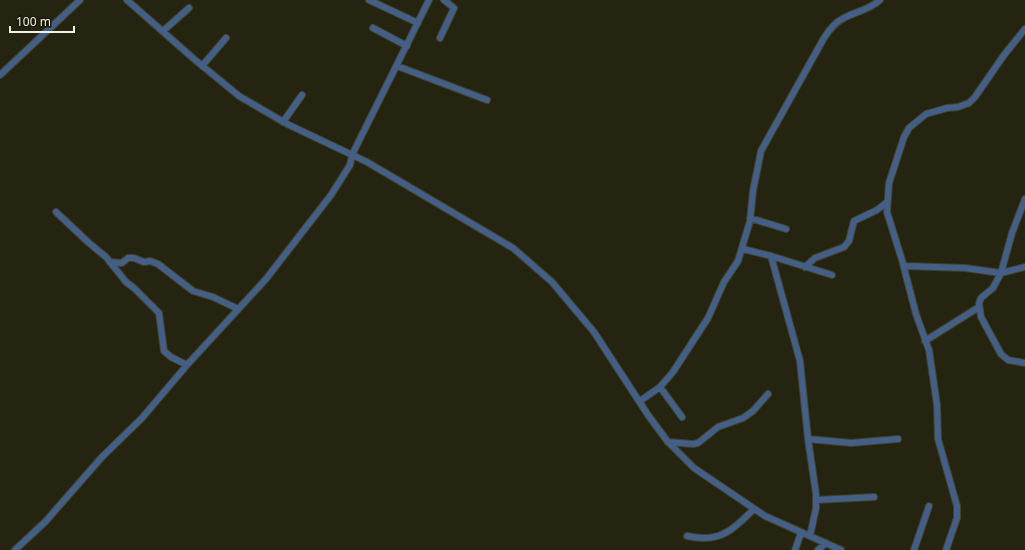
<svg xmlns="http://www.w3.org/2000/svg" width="1025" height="550" font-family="'Noto Sans',sans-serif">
  <rect width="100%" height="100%" fill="#252411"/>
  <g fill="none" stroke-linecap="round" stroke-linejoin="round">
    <defs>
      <path id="minor" d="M127,0l67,59 45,37 48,28 80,38 146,86 39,34 42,50 54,83 20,27 26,26 71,48 76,34
        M369,0l49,23
        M373,28l34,18
        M163,31l26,-23
        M440,38l14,-30 -10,-8
        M202,66l24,-28
        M397,66l90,34
        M0,75l80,-75
        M283,122l19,-27
        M1025,199l-13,34 -11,40 -8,15 -12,10 -2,5 2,14 20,37 7,6 17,3
        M56,212l33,31 17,14 20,25 8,6 25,25 5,38 7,6 16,8
        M750,218l36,11
        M743,249l28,7 61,19
        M771,256l29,105 8,78 8,55v14l-6,28
        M110,262l12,1 6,-5h6l10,4 6,-1 8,3 35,27 20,6 25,12
        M904,266l61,2 36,5 24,-6
        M805,267l10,-9 29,-11 5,-6 5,-20 23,-11 10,-8
        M925,341l54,-34
        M660,387l22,30
        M640,401l20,-14 13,-15 35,-54 16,-36 14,-21 12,-40 3,-30 8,-40 63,-113c5,-8 11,-16 20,-20 13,-7 25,-8 36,-18
        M808,439l43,4 47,-4
        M668,442l25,2 5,-1 20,-16 25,-9 10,-7 15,-17
        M816,500l58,-3
        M687,536c33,7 43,-4 67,-27
        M15,550l30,-28 57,-65 40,-39 45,-53 79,-86 65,-84 19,-30 2,-10 77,-155
        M795,550l6,-17
        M818,550l8,-7
        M914,550l15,-44
        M946,550l11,-32v-12l-19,-67 -1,-34 -8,-55 -13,-36 -14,-54 -15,-48 2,-29 15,-46 5,-9 17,-14 21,-6 11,-1 11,-4 6,-6 29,-42 21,-26"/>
    </defs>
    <!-- minor casing -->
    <use href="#minor" stroke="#42412f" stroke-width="8"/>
    <!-- minor -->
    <use href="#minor" stroke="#435f85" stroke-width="6"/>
  </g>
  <!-- scale -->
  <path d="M10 26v6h64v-6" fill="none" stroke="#f2f2e6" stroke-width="2"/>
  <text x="16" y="26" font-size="12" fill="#f2f2e6" stroke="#1b1a08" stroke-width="3" paint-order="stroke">100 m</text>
</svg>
